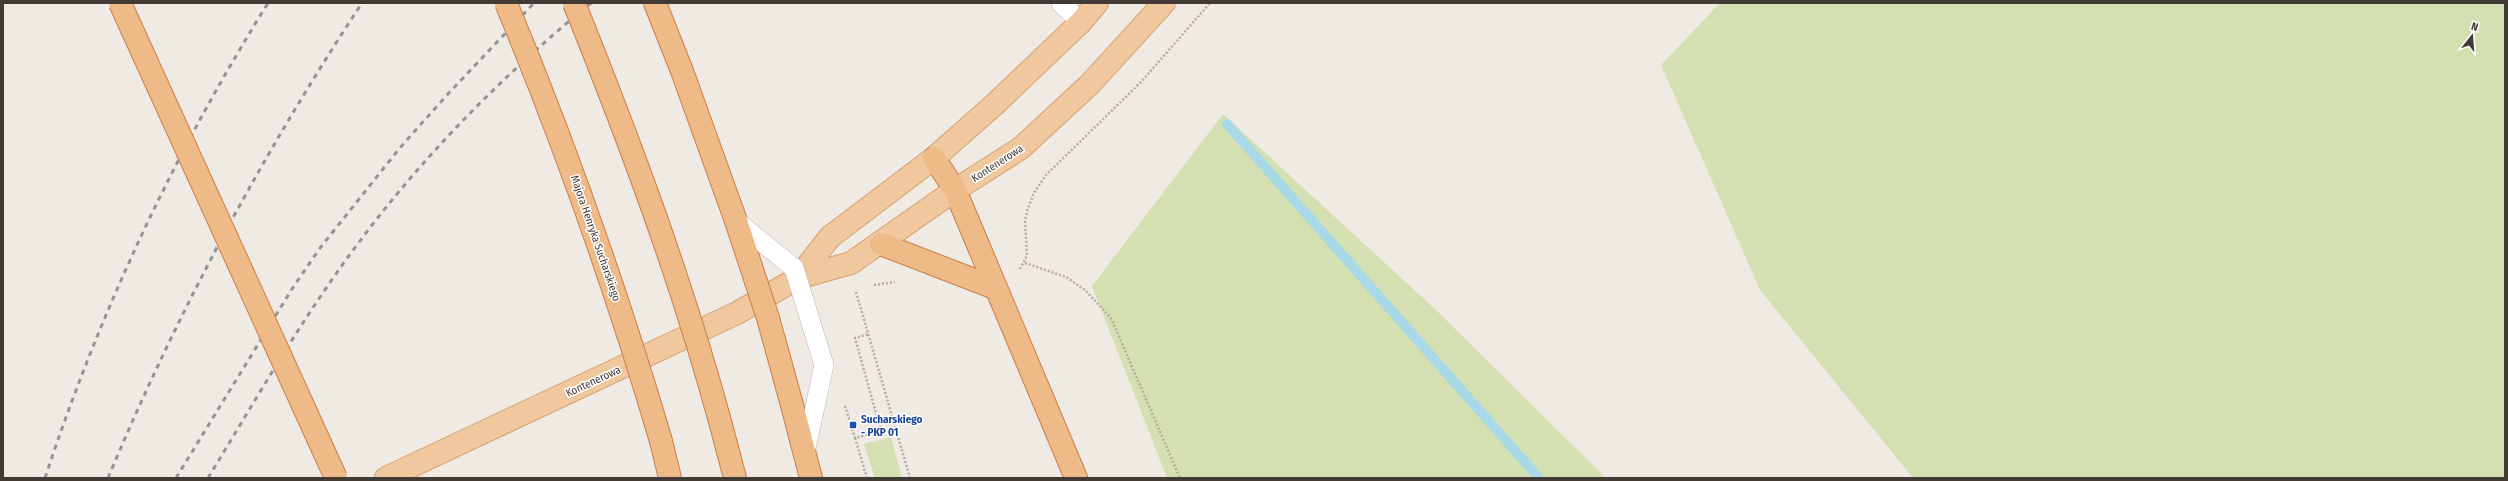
<svg xmlns="http://www.w3.org/2000/svg" width="2508" height="481" font-family="'Fira Sans Condensed',sans-serif">
  <rect width="100%" height="100%" fill="#f0eae5"/>
  <!-- green -->
  <path fill="#d5e0b2" d="M1720,3h785v475h-592l-153,-188 -99,-225z
    M1223,114l212,195 171,169h-439l-75,-192z
    M891,437l11,41h-27l-11,-34z"/>
  <g fill="none" stroke-linecap="round" stroke-linejoin="round">
    <!-- stream -->
    <path stroke="#a8d9e6" stroke-width="10" d="M1227,124l312,354"/>
    <defs>
      <path id="service" d="M1061,3l20,19
        M805,452l12,-54"/>
      <path id="primary" d="M798,278l32,-41 104,-79 60,-53 87,-83 16,-19
        M386,478l351,-165 61,-35 53,-15 104,-73 66,-42 69,-64 74,-81"/>
      <path id="trunk" d="M655,3l27,68 54,150
        M934,158l21,32 121,288
        M881,244l114,44
        M792,405l19,73
        M721,425l14,53
        M661,441l9,37"/>
    </defs>
    <!-- service casing -->
    <use href="#service" stroke="#bdb3ac" stroke-width="20"/>
    <!-- primary casing -->
    <use href="#primary" stroke="#d4a16f" stroke-width="24"/>
    <!-- trunk casing -->
    <use href="#trunk" stroke="#c97e46" stroke-width="24"/>
    <!-- path -->
    <path stroke="#baa99c" stroke-width="2.5" stroke-dasharray="2 2" stroke-linecap="butt" d="M1025,263l41,14 19,13 26,28 69,160
      M1020,269l7,-13 -2,-35 2,-10 7,-18 12,-18 95,-93 69,-79
      M874,285l21,-3
      M856,292l54,186
      M845,406l10,32 26,-7 -26,-93 14,-4
      M855,438l12,40"/>
    <!-- service -->
    <use href="#service" stroke="#fff" stroke-width="19"/>
    <!-- primary -->
    <use href="#primary" stroke="#f1c89d" stroke-width="22"/>
    <!-- trunk -->
    <use href="#trunk" stroke="#eeba88" stroke-width="22"/>
    <!-- rail -->
    <path stroke="#939393" stroke-width="3" stroke-dasharray="5 5" stroke-linecap="butt" d="M45,478c55,-167 130,-326 223,-475
      M108,478c69,-165 155,-325 254,-475
      M176,478l116,-189 28,-41 79,-99 47,-53 88,-93
      M208,478c44,-72 86,-146 135,-214 70,-98 155,-185 248,-261"/>
    <defs>
      <path id="service-bridge" d="M736,221l58,47 30,97 -7,33"/>
      <path id="trunk-bridge" d="M120,3l216,475
        M506,3c60,144 111,289 155,438
        M574,3c56,139 108,278 147,422
        M736,221l32,97 24,87"/>
    </defs>
    <!-- service-bridge casing -->
    <use href="#service-bridge" stroke="#bdb3ac" stroke-width="20" stroke-linecap="butt"/>
    <!-- trunk-bridge casing -->
    <use href="#trunk-bridge" stroke="#c97e46" stroke-width="24" stroke-linecap="butt"/>
    <!-- service-bridge -->
    <use href="#service-bridge" stroke="#fff" stroke-width="19"/>
    <!-- trunk-bridge -->
    <use href="#trunk-bridge" stroke="#eeba88" stroke-width="22"/>
  </g>
  <!-- markers -->
  <rect fill="#1a4fb4" stroke="#fff" stroke-width="1.5" x="849" y="421" width="8" height="8" rx="2"/>
  <g text-anchor="middle" stroke-width="3" stroke-linejoin="round" paint-order="stroke">
    <!-- street labels -->
    <g font-size="11" fill="#423a35" stroke="#fff">
      <text transform="translate(997 163) rotate(-33)" y="4">Kontenerowa</text>
      <text transform="translate(596 238) rotate(71)" y="4">Majora Henryka Sucharskiego</text>
      <text transform="translate(593 381) rotate(-25)" y="4">Kontenerowa</text>
    </g>
    <!-- transit labels -->
    <g font-size="11" font-weight="bold" fill="#164399" stroke="#fff" text-anchor="start">
      <text x="861" y="423">Sucharskiego<tspan x="861" dy="13">- PKP 01</tspan></text>
    </g>
  </g>
  <!-- border -->
  <rect width="2508" height="481" fill="none" stroke="#423a35" stroke-width="8"/>
  <!-- north arrow -->
  <g transform="translate(2472 36) rotate(17)" stroke="#ffffff" stroke-width="3" paint-order="stroke">
  <path d="M0-3L7 15L0 10L-7 15Z" fill="#423a35"/>
  <text y="-6" font-size="11" font-weight="bold" text-anchor="middle" fill="#423a35">N</text>
  </g>
</svg>
